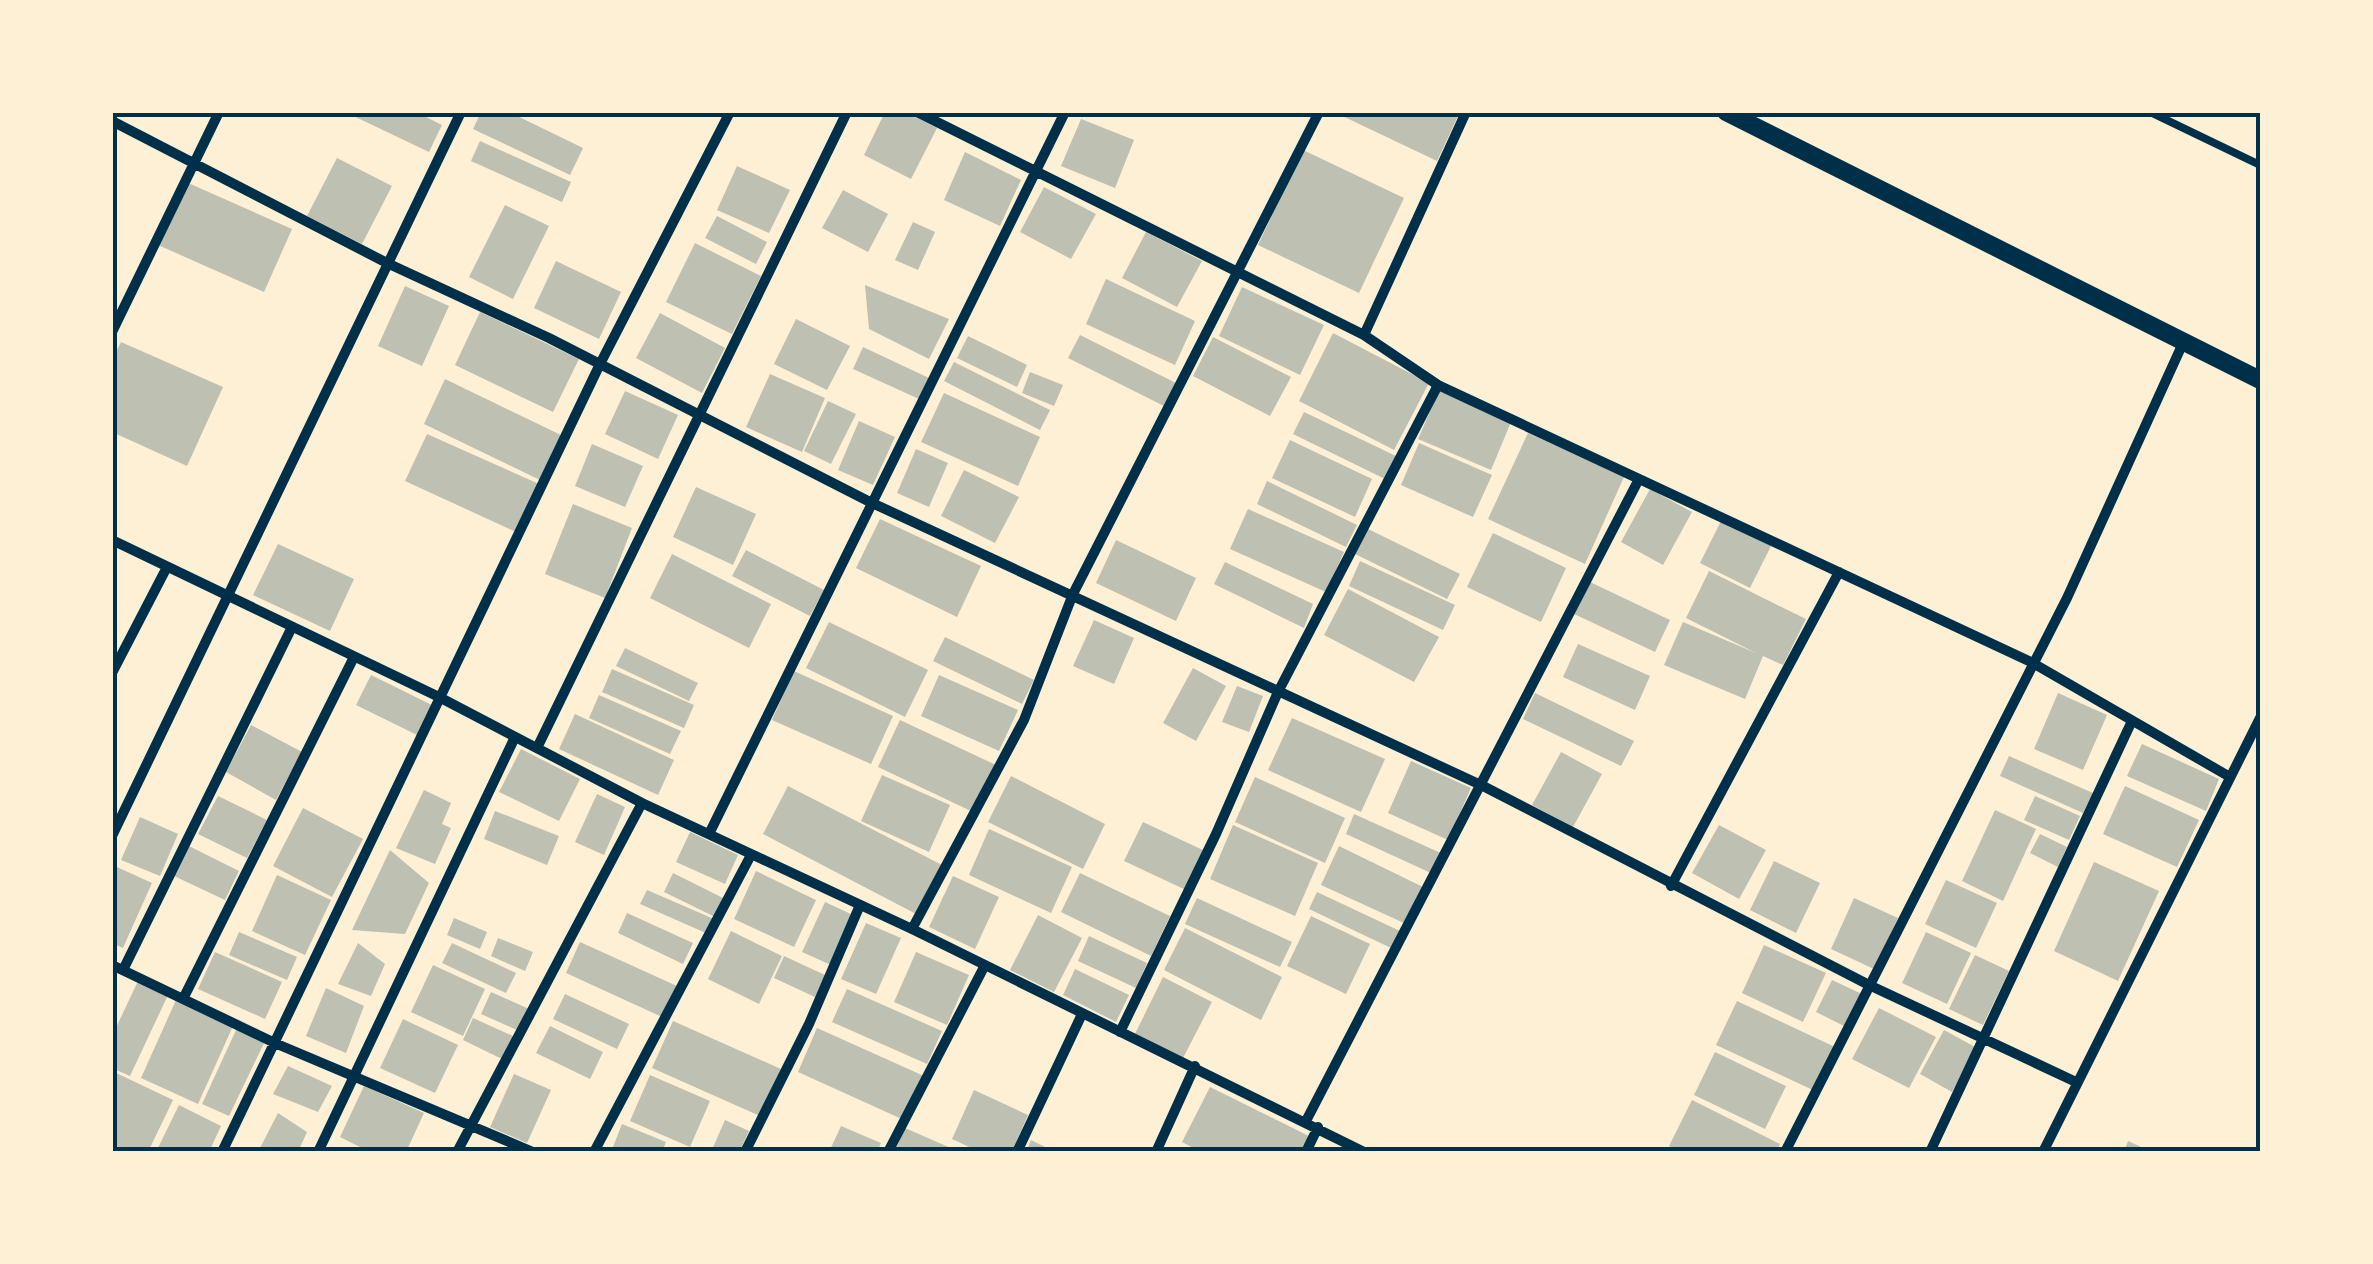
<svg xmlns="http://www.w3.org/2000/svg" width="2373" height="1264" font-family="'Fira Sans',sans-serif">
  <rect width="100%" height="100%" fill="#fdf0d5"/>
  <!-- building -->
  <path fill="#bec0b2" d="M345,112h71l26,13 -13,27z
    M481,112h28l74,36 -13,27 -97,-46z
    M885,112h21l31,16 -26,51 -47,-24z
    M1334,112h117l7,4 -21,45z
    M1081,119l53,21 -19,48 -54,-22z
    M480,141l91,41 -9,20 -91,-41z
    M1303,150l101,48 -45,95 -101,-48z
    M965,152l56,28 -21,46 -56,-26z
    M337,158l55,28 -30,58 -55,-28z
    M737,166l53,24 -21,43 -52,-23z
    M186,182l106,47 -28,63 -106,-47z
    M1044,187l52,27 -25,45 -51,-27z
    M843,190l45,24 -20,38 -46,-24z
    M505,205l44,21 -36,73 -44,-22z
    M717,216l50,26 -11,22 -51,-26z
    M913,222l22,10 -17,38 -23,-10z
    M1146,232l56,29 -25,46 -55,-29z
    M695,243l66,33 -29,58 -66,-32z
    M556,261l65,31 -22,47 -65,-31z
    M1106,279l89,42 -20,44 -89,-41z
    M865,285l84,34 -20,40 -60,-30z
    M405,286l44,20 -27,60 -44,-20z
    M1242,287l82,38 -24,50 -81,-39z
    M480,312l99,47 -26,53 -98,-47z
    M660,313l65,35 -23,45 -66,-35z
    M796,319l54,27 -23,44 -53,-26z
    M1333,333l96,50 -35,67 -95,-49z
    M1080,335l96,48 -12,23 -96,-48z
    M968,336l59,29 -10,22 -60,-29z
    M1213,337l78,40 -21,39 -77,-40z
    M121,342l102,45 -36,79 -75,-34v-72z
    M863,347l66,31 -10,21 -66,-30z
    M954,362l96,48 -10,20 -96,-49z
    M1030,372l33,13 -9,21 -32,-13z
    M770,374l55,24 -23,54 -56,-25z
    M445,379l116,56 -21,45 -116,-56z
    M625,391l53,24 -20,44 -53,-25z
    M1439,391l72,31 -20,48 -73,-31z
    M944,393l96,44 -22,49 -97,-44z
    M828,401l28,13 -25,50 -27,-13z
    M1304,412l92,44 -11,23 -92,-45z
    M859,421l36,16 -22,48 -35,-15z
    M1528,433l96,44 -39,87 -97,-45z
    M427,434l112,50 -23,48 -111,-51z
    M1290,440l82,39 -17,38 -83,-39z
    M1419,443l73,32 -19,42 -72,-32z
    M592,444l51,22 -18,41 -50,-21z
    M916,449l32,14 -19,44 -32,-14z
    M964,470l55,27 -24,46 -54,-27z
    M1267,481l90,44 -11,22 -89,-43z
    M696,487l60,27 -23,51 -60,-28z
    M1650,489l42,23 -29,53 -42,-23z
    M573,504l59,24 -27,70 -60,-24z
    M1248,509l96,43 -18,40 -96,-43z
    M880,519l101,47 -24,51 -101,-49z
    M1721,521l50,25 -21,42 -50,-25z
    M1368,529l92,45 -13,25 -92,-45z
    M1493,533l73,35 -25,54 -74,-35z
    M1116,540l80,38 -20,43 -80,-38z
    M278,544l76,35 -24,52 -77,-36z
    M746,550l78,40 -14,26 -78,-40z
    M672,554l99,50 -22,44 -99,-50z
    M1360,561l95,44 -12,25 -94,-44z
    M1225,562l88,42 -9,24 -90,-44z
    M1709,571l97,48 -23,46 -20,-9 -18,43 -81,-34 19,-43 73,31 -70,-35z
    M1590,582l80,38 -15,32 -81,-38z
    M1348,589l91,48 -25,45 -90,-47z
    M1094,620l40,18 -20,46 -41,-18z
    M829,622l99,48 -23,47 -99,-49z
    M945,637l89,43 -12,24 -89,-43z
    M1578,644l72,32 -15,34 -72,-33z
    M625,648l73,35 -9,18 -73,-35z
    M1193,668l33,18 -30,55 -33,-18z
    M612,669l82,36 -10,23 -82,-36z
    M794,671l99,45 -22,48 -99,-44z
    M371,675l63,31 -15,30 -63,-31z
    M939,675l79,35 -19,41 -78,-35z
    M1237,686l26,10 -14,36 -27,-10z
    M1535,693l99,48 -13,25 -98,-47z
    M2058,693l49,22 -24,55 -49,-21z
    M599,695l82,36 -11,23 -81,-36z
    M575,714l99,46 -16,35 -99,-46z
    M1292,718l93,41 -24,53 -93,-42z
    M900,720l96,45 -23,47 -95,-45z
    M251,725l51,27 -26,48 -50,-28z
    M2142,744l77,35 -13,32 -79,-35z
    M521,749l59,30 -21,42 -60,-29z
    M1561,752l41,22 -29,53 -41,-22z
    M2009,756l84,37 -10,20 -83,-37z
    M1411,761l60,27 -23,52 -60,-27z
    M882,775l68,30 -21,47 -68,-31z
    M1011,776l94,48 -22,45 -95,-47z
    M1255,777l90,41 -20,45 -90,-41z
    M788,786l156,80 -26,49 -155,-81z
    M2125,786l74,34 -22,47 -74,-33z
    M424,790l27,13 -9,21 9,4 -16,36 -39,-16z
    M597,794l28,13 -21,48 -29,-13z
    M218,796l49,24 -20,38 -49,-24z
    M2035,796l45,20 -11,24 -45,-20z
    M303,808l60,31 -31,58 -59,-31z
    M1995,810l41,19 -33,72 -41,-20z
    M495,811l64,25 -12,29 -63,-26z
    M1354,814l89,40 -10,20 -87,-40z
    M140,817l38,17 -18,42 -39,-16z
    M1143,822l62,29 -19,39 -62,-29z
    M1233,825l85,38 -23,53 -85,-37z
    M1719,825l47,25 -27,49 -47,-26z
    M989,829l83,38 -21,46 -82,-38z
    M690,832l48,23 -13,29 -49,-22z
    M2040,834l27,13 -9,20 -28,-14z
    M189,846l50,25 -14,29 -51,-24z
    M1339,846l86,42 -19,36 -85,-39z
    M390,850l39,33 -24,51 -53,-4z
    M1774,861l46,22 -24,50 -46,-23z
    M2094,862l65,29 -41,90 -64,-30z
    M117,867l35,16 -29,65 -11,-5v-65z
    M756,871l60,29 -22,47 -60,-28z
    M673,873l50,25 -8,19 -51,-25z
    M1080,873l90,43 -19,40 -90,-44z
    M277,875l54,25 -26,55 -53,-24z
    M953,876l46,21 -24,52 -46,-22z
    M1946,880l51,23 -21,45 -51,-24z
    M647,890l67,29 -6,15 -68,-30z
    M1317,892l83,39 -9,17 -82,-39z
    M1197,898l95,44 -12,25 -95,-43z
    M1854,898l44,20 -24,51 -43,-20z
    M825,902l28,13 -22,50 -29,-13z
    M627,913l66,30 -10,21 -65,-31z
    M1038,915l44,23 -28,54 -44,-22z
    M1311,916l59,28 -24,50 -59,-28z
    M454,918l33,14 -7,17 -33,-14z
    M866,923l35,15 -25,56 -35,-15z
    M1185,928l97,49 -21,43 -97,-50z
    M731,931l51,25 -23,48 -51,-25z
    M239,932l58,25 -10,23 -58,-25z
    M1926,932l45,21 -24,51 -45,-21z
    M1089,936l58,27 -11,25 -58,-27z
    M498,938l35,14 -8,19 -34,-15z
    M580,942l97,44 -15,31 -96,-44z
    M358,943l27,21 -14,32 -33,-12z
    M452,943l64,30 -10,20 -64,-30z
    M1764,945l62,28 -23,49 -61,-29z
    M215,952l67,30 -17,37 -67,-30z
    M916,952l53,23 -22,50 -53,-23z
    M1975,955l34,16 -26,54 -34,-16z
    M784,956l41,19 -10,22 -41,-19z
    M433,965l52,24 -22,47 -52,-24z
    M1075,969l54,26 -13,27 -53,-27z
    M1163,977l49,25 -29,56 -48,-24z
    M1832,980l30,14 -16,33 -30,-15z
    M138,981l30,14 -38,81 -18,-8v-32z
    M326,988l38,18 -18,47 -40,-17z
    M847,989l95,42 -15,33 -95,-42z
    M491,992l38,17 -10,22 -38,-17z
    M565,994l64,30 -12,25 -64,-30z
    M176,1000l57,26 -35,78 -57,-26z
    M1737,1001l98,46 -20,44 -99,-46z
    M1879,1008l57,29 -27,51 -57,-29z
    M473,1018l40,18 -11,23 -39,-19z
    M403,1019l55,26 -23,48 -55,-25z
    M673,1021l108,48 -21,47 -108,-48z
    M550,1026l53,26 -13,27 -54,-26z
    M237,1028l28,13 -36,75 -27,-12z
    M817,1028l107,48 -20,44 -106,-48z
    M1944,1030l33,18 -25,44 -32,-18z
    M1715,1052l71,34 -21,43 -71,-34z
    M288,1066l44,20 -14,26 -45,-18z
    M112,1071l61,29 -25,52h-36z
    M514,1074l37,16 -24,53 -37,-16z
    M650,1075l60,26 -20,46 -60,-26z
    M364,1086l60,27 -18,39h-36l-30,-15z
    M1210,1087l99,49 -8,16h-100l-19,-10z
    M974,1090l54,25 -16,37h-32l-28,-13z
    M1692,1100l88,44 -4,8h-95l-12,-6z
    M179,1105l42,21 -12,26h-53z
    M278,1113l29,19 -9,20h-40z
    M725,1120l24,11 -10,21h-28z
    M622,1124l44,18 -4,10h-51z
    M841,1126l40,17 -4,9h-48z
    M905,1128l55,24h-65z
    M1031,1140l24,12h-29z
    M2128,1141l24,11h-28z"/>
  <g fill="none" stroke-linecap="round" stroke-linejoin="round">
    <!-- service -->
    <path stroke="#003049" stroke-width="8" d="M2150,112l110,53"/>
    <!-- minor -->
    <path stroke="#003049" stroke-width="10" d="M917,112l447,223 102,-223
      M112,121l275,142 162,75 321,164 613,284 386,199 207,97
      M112,332l107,-220
      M1364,335l74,50 593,277 199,115
      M112,540l327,157 203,106 270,126 452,223
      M112,673l55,-106
      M537,748l310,-636
      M709,834l356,-722
      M112,836l349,-724
      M1671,886l168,-314
      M912,929l112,-209 49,-126 246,-482
      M112,965l165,79 256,108
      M123,970l168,-341
      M183,999l170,-340
      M1120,1032l96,-198 62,-142 160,-307
      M1306,1121l333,-642
      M222,1152l378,-788 130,-252
      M318,1152l197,-415
      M457,1152l185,-349
      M594,1152l157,-297
      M745,1152l64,-128 51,-119
      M888,1152l96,-185
      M1017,1152l65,-138
      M1156,1152l39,-86
      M1306,1152l12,-25
      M1785,1152l282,-554 116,-255
      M1930,1152l201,-429
      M2043,1152l217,-434"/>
    <!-- tertiary -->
    <path stroke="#003049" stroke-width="18" d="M1726,112l534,268"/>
  </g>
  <!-- border -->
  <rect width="2373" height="1264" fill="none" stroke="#fdf0d5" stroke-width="230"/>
  <rect x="115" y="115" width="2143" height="1034" fill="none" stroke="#003049" stroke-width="4"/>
</svg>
